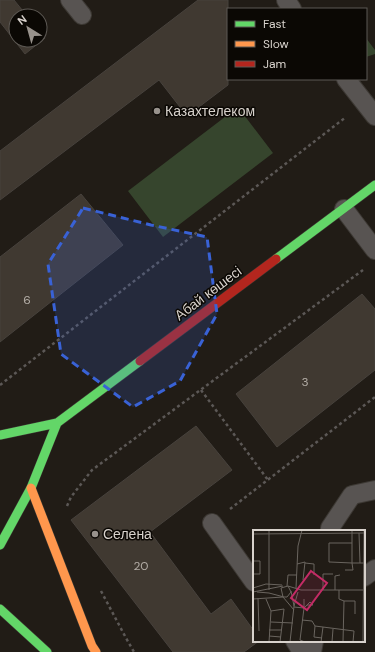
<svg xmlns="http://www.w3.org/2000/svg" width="375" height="652" font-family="'DM Sans',sans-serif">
  <rect width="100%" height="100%" fill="#211c16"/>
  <!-- forest -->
  <path fill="#36452d" d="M366,38l9,12v4l-9,3z
    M238,107l35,46 -110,84 -35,-46z"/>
  <!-- building -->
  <path fill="#403931" stroke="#47423d" d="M0,0h14l13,16h-11v24h24v-8l5,6 -20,16 -25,-32z
    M198,0h30v85l-41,31 -28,-36 -159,120v-49z
    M81,194l42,51 -123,97v-85z
    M362,294l13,15v61l-98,77 -41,-53z
    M196,426l36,44 -82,62 61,82 20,-15 23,32v10h5l-15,11h-71l-102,-132z"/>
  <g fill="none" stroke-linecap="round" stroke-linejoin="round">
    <defs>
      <path id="lane" d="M70,0l12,15
        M286,0l6,9
        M346,79l29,37
        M344,209l31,41
        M212,523l42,59
        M330,531v-3l22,-33 23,-5
        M364,577l11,-8
        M295,641l7,11
        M312,652l2,-11"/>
      <path id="fast" d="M276,259l99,-74
        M0,435l57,-12 83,-62
        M0,545l31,-57 26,-65
        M0,609l47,43"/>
      <path id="slow" d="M31,488l61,158 4,6"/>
      <path id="jam" d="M140,361l136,-102"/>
    </defs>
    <!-- lane casing -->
    <use href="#lane" stroke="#3d3934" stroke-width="20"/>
    <!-- fast casing -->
    <use href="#fast" stroke="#3d3934" stroke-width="10"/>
    <!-- slow casing -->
    <use href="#slow" stroke="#3d3934" stroke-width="10"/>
    <!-- jam casing -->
    <use href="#jam" stroke="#3d3934" stroke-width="10"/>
    <!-- path -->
    <path stroke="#5c5856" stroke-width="2.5" stroke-dasharray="3 3" stroke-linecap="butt" d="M0,385l346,-268
      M201,390l67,90
      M67,506l4,-9 21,-27 271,-200
      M230,509l145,-112
      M101,591l25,47 8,14"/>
    <!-- lane -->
    <use href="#lane" stroke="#585452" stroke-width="18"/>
    <!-- fast -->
    <use href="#fast" stroke="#63d668" stroke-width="9"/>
    <!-- slow -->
    <use href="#slow" stroke="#ff974d" stroke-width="9"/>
    <!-- jam -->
    <use href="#jam" stroke="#b3261e" stroke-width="9"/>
  </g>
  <!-- marked area -->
  <path fill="#3962d6" fill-opacity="0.2" stroke="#3962d6" stroke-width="3" stroke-dasharray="8 5" stroke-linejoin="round" d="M83,208l68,17 56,12 10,77 -37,67 -47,26 -72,-53 -13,-90z"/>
  <!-- markers -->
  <g fill="#98928c" stroke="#0b0804" stroke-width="1.5">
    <circle cx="157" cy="111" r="4"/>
    <circle cx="95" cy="534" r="4"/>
  </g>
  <g text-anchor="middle" stroke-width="3" stroke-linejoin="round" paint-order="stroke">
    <!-- number labels -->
    <g font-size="12" fill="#b2aca5">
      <text x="27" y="304">6</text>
      <text x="305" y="386">3</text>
      <text x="141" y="570">20</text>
    </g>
    <!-- poi labels -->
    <g font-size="14" fill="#d8d2cc" stroke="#0b0804" text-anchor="start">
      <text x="165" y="116">Казахтелеком</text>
      <text x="103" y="539">Селена</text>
    </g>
    <!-- street labels -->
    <g font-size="14" fill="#d8d2cc" stroke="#0b0804">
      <text transform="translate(208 293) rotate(-37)" y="5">Абай көшесі</text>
    </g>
  </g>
  <!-- overview -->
  <g transform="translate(253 530)">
    <rect width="112" height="112" fill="#211c16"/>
    <path fill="none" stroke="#6a655f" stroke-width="1" d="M16,0v60M99,0v13M106,3l1,30M0,4l112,-1M0,31h7v13h-7M52,33l9,1v11M44,34l8,-2 -2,18M92,40h8l-1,-7v-20h-23v19h1l22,1h12M34,56l1,-11h9M35,56l13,4h64M0,58l13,-4 16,1M43,58l2,-42 4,-16M70,60v-16h10M82,60v-14l5,-1M86,60v9l5,2 -1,41M0,62l30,-6M4,62l12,1 15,4h3l4,-5 -3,-6 -7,2 2,9M5,68l1,33M0,69l30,-2 11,13M13,69l5,12 -2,31M91,71h11v13M41,76l4,-14M41,77l10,1v-9M18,81l13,-2 -4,33M49,90l10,1 3,5 39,5 -1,11M18,92l22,1M62,96l-1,11 8,1M16,100h13M16,106l12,1M37,112l4,-36 -3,-15M52,112l-5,-2 4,-32 6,-6 3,3h-6M68,112l2,-15M79,112l1,-13M110,112l1,-112"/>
    <path fill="#c42b66" fill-opacity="0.15" stroke="#c42b66" stroke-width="2" d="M58,41l16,12 -20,27 -16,-12z"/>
    <rect width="112" height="112" fill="none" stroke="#d8d2cc" stroke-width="2"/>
  </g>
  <!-- legend -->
  <rect x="227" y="8" width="140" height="72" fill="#0b0804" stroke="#5d5954"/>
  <rect x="235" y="21" width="20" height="6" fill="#63d668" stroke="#5d5954"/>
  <text x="263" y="28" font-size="12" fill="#d8d2cc">Fast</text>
  <rect x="235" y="41" width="20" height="6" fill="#ff974d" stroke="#5d5954"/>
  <text x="263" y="48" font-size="12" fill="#d8d2cc">Slow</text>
  <rect x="235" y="61" width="20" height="6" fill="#b3261e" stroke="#5d5954"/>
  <text x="263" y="68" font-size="12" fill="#d8d2cc">Jam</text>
  <!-- north arrow -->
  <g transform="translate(28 28) rotate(323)"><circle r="19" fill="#0b0804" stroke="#5d5954"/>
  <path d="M0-3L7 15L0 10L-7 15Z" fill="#98928c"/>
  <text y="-6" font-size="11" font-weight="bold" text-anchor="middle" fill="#d8d2cc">N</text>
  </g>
</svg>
